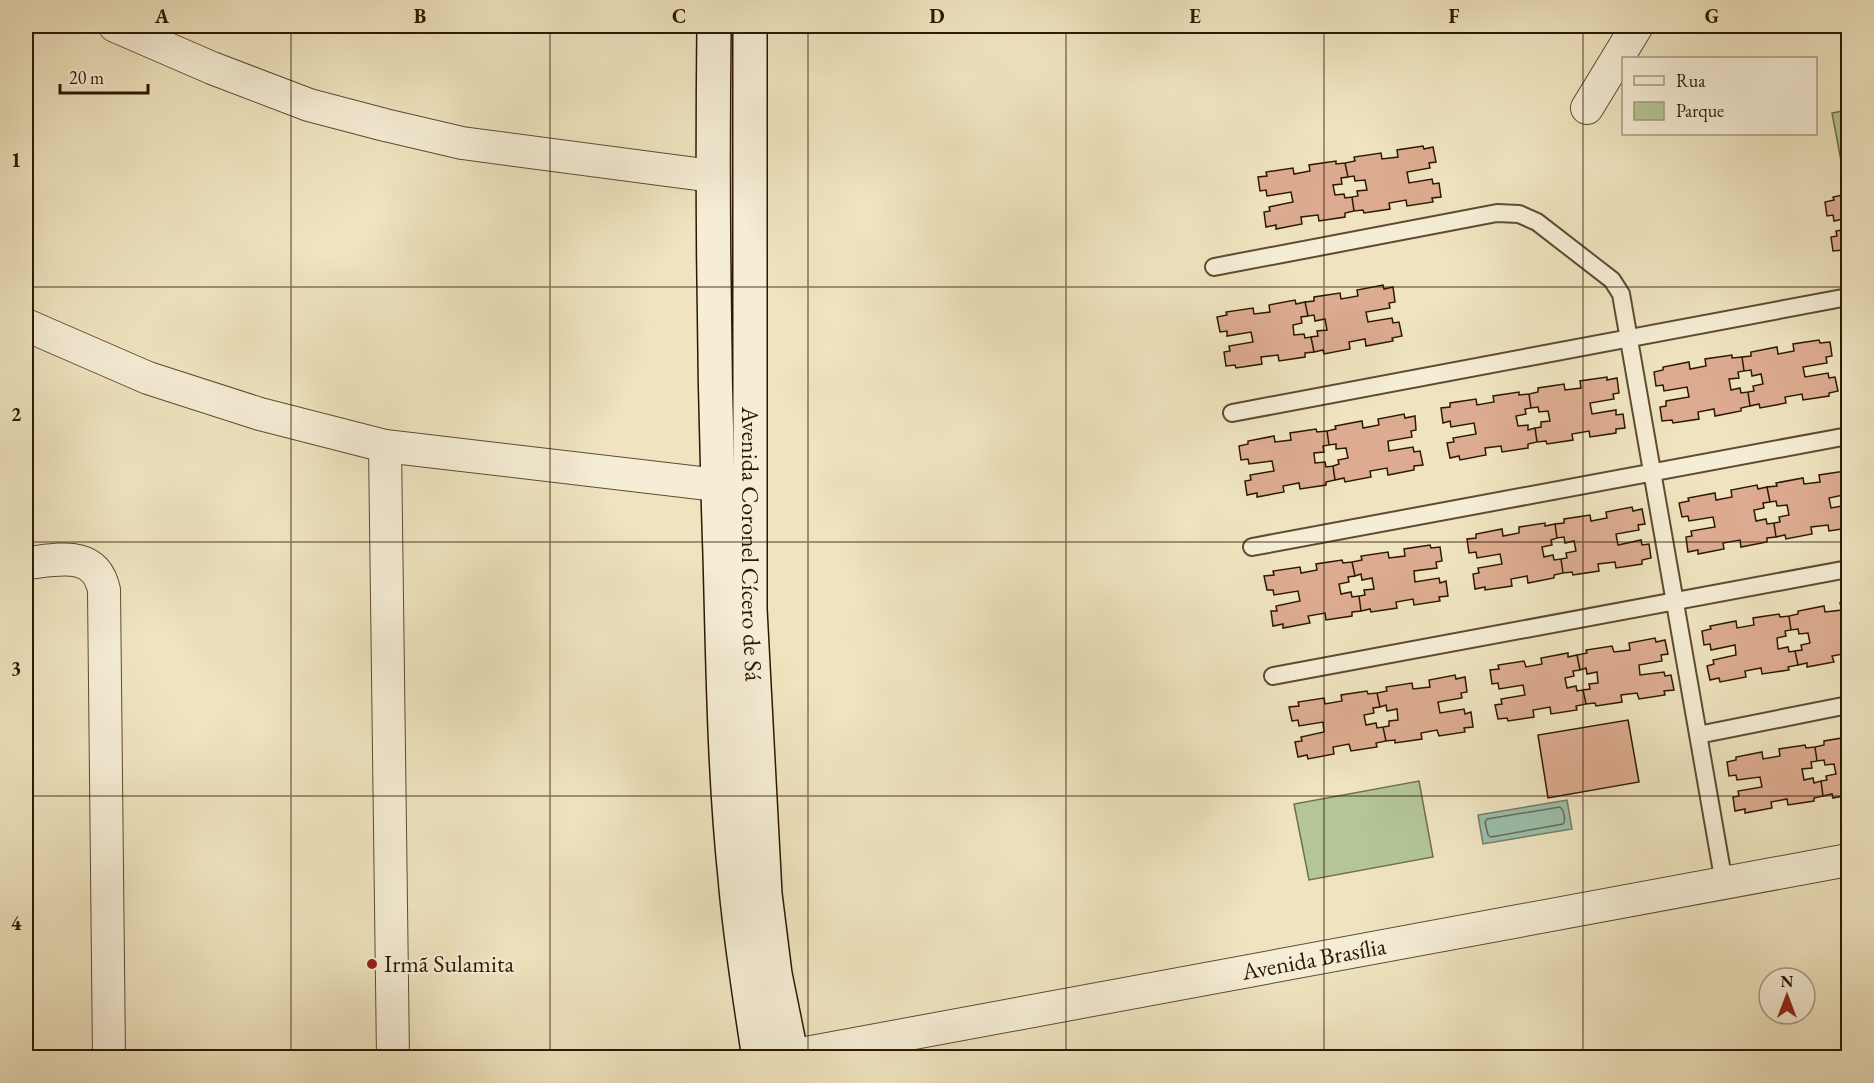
<svg xmlns="http://www.w3.org/2000/svg" width="1874" height="1083" font-family="'EB Garamond',serif">
  <rect width="100%" height="100%" fill="#efe4bf"/>
  <filter id="stains"><feTurbulence type="fractalNoise" baseFrequency=".00333" numOctaves="4"/><feColorMatrix values="0 0 0 0 .2 0 0 0 0 .09 0 0 0 0 .02 0 0 0 .5 -.17"/></filter>
  <radialGradient id="worn" r=".72"><stop offset=".6" stop-color="#630" stop-opacity="0"/><stop offset="1" stop-color="#630" stop-opacity=".3"/></radialGradient>
  <!-- green -->
  <path fill="#b4c596" stroke="#706e4c" stroke-width="1.5" d="M1848,110v71l-3,1 -13,-69z
    M1419,781l14,76 -124,23 -15,-76z"/>
  <!-- water -->
  <path fill="#9bbfac" stroke="#6f7c68" stroke-width="1.5" d="M1567,800l5,29 -89,15 -5,-29z"/>
  <g fill="none" stroke-linecap="round" stroke-linejoin="round">
    <!-- shore -->
    <path stroke="#646c58" stroke-width="1.5" d="M1560,807c4,3 6,14 3,17l-72,13 -3,-2 -3,-13 2,-3z"/>
  </g>
  <!-- building -->
  <path fill="#ddac90" stroke="#2d1803" stroke-width="1.5" d="M1423,146l1,3 9,-2 3,15 -7,1 1,5 -23,4 2,11 23,-4 1,5 6,-1 2,14 -9,1 1,4 -26,4 -1,-6 -17,3 1,6 -26,4 -1,-3 -9,1 -2,-14 6,-1 -1,-5 10,-1 -2,-10 -10,1 -1,-5 -6,1 -3,-14 10,-2 -1,-4 27,-4 1,6 16,-2 -1,-7z
    M1336,161v3l9,-1 3,14 -7,1 1,6 -9,1 2,10 9,-1 1,4 7,-1 2,14 -9,2v4l-26,4 -1,-6 -17,2 1,7 -26,5v-4l-10,2 -2,-15 6,-1 -1,-4 24,-5 -2,-10 -24,4 -1,-6 -6,1 -2,-14 9,-1 -1,-4 27,-4 1,6 16,-3 -1,-6z
    M1848,194v24l-14,3 -1,-6 -6,1 -2,-14 9,-2 -1,-3z
    M1848,229v23l-5,1v-3l-10,1 -2,-14 6,-1 -1,-5z
    M1383,285l1,4 9,-2 2,15 -6,1 1,5 -24,4 2,10 24,-4 1,5 6,-1 3,14 -10,2 1,3 -27,5 -1,-7 -16,3 1,7 -26,5 -1,-4 -9,2 -3,-15 7,-1 -1,-5 10,-1 -2,-11 -10,2 -1,-6 -6,1 -3,-14 9,-1v-4l26,-4 1,6 17,-3 -1,-6z
    M1295,300l1,4 9,-2 3,14 -7,1 1,6 -9,2 1,10 10,-1 1,4 6,-1 3,15 -9,1v4l-26,4 -1,-6 -17,2 1,7 -26,4 -1,-3 -9,1 -2,-14 6,-1 -1,-5 24,-4 -2,-10 -24,4v-5l-7,1 -3,-15 10,-2 -1,-3 27,-4 1,6 16,-2 -1,-7z
    M1819,340l1,3 10,-1 2,14 -6,1 1,6 -24,4 2,10 23,-4 1,5 6,-1 3,14 -9,2v3l-26,4 -1,-6 -17,3 1,6 -26,5 -1,-4 -9,2 -2,-14 6,-1 -1,-5 10,-2 -2,-10 -9,2 -1,-6 -7,1 -2,-14 9,-1v-4l26,-5 1,7 16,-3 -1,-7z
    M1732,355v3l10,-1 2,14 -6,1 1,6 -10,1 2,11 9,-2 1,5 7,-1 2,14 -9,2v3l-26,5 -1,-7 -16,3 1,7 -26,4 -1,-3 -10,1 -2,-14 6,-1v-5l23,-4 -2,-10 -23,4 -1,-6 -7,1 -2,-14 9,-2v-3l26,-5 1,7 16,-3 -1,-7z
    M1607,377v3l10,-2 2,15 -6,1 1,5 -24,4 2,11 24,-4v5l7,-1 2,14 -9,1v4l-26,4 -1,-6 -17,3 1,6 -26,4 -1,-3 -9,1 -2,-14 6,-1v-5l9,-1 -2,-10 -9,1 -1,-5 -7,1 -2,-14 9,-2v-4l26,-4 1,6 16,-2 -1,-7z
    M1519,392v3l10,-1 2,14 -6,1 1,5 -10,2 2,10 10,-1v5l7,-2 2,14 -9,2v4l-26,4 -1,-6 -16,2 1,7 -26,5 -1,-4 -9,2 -3,-15 7,-1 -1,-4 23,-4 -2,-11 -23,4 -1,-6 -7,2 -2,-15 9,-1v-4l26,-4 1,6 17,-3 -1,-6z
    M1404,414l1,4 10,-2 1,14 -5,1 1,6 -24,4 1,10 24,-4 1,5 6,-1 3,14 -9,1v4l-26,5 -1,-7 -17,3 1,6 -26,5 -1,-4 -9,2 -2,-14 6,-2 -1,-4 10,-2 -2,-10 -10,1v-5l-7,1 -2,-14 9,-2 -1,-3 27,-5 1,7 16,-3 -1,-6z
    M1316,429l1,3 10,-1 2,14 -6,1 1,6 -10,1 1,10 10,-1 1,5 7,-1 2,14 -9,2v3l-26,4 -1,-6 -16,3 1,6 -27,5v-4l-10,2 -2,-14 6,-1 -1,-5 24,-4 -2,-10 -23,3 -1,-5 -7,1 -2,-14 9,-2v-3l26,-5 1,6 16,-2 -1,-7z
    M1845,471l1,3h2v20l-19,4 2,10 17,-3v23l-19,3 -1,-6 -17,2 1,7 -26,5 -1,-4 -9,2 -2,-14 6,-1 -1,-5 10,-2 -2,-10 -10,1 -1,-5 -6,1 -3,-15 10,-1 -1,-3 27,-5 1,6 16,-2 -1,-7z
    M1757,485l1,4 9,-2 3,15 -7,1 1,5 -10,2 2,11 10,-2 1,5 7,-1 2,14 -9,1v4l-26,5 -1,-7 -17,3 1,6 -26,5v-4l-10,2 -2,-15 6,-1 -1,-5 24,-4 -2,-10 -24,4 -1,-5 -6,1 -3,-14 10,-2 -1,-3 27,-5 1,7 16,-3 -1,-7z
    M1632,507l1,4 9,-2 3,15 -7,1 1,5 -23,4 2,11 23,-5 1,5 7,-1 2,14 -9,2v4l-26,4 -1,-6 -17,2 1,7 -26,4 -1,-3 -9,1 -2,-14 6,-1 -1,-5 10,-2 -2,-10 -9,2 -1,-6 -7,1 -2,-14 9,-1v-4l26,-4 1,6 16,-3 -1,-6z
    M1545,523v3l10,-2 2,14 -6,2 1,5 -10,2 2,10 9,-2 1,5 7,-1 2,14 -9,2v3l-26,5 -1,-7 -16,3 1,7 -27,4v-3l-10,2 -2,-15 6,-1 -1,-5 24,-4 -2,-10 -23,4 -1,-6 -7,1 -2,-14 9,-1v-4l26,-5 1,7 16,-3v-6z
    M1430,545l1,3 9,-1 2,14 -6,1 1,6 -23,3 1,11 24,-4 1,5 6,-2 2,15 -9,1 1,4 -26,4 -1,-6 -17,3 1,6 -26,4 -1,-3 -9,2 -2,-15 6,-1 -1,-5 10,-1 -2,-11 -10,2 -1,-6 -6,2 -3,-14 10,-2 -1,-4 27,-4 1,6 16,-2 -1,-7z
    M1342,560l1,3 9,-1 3,14 -7,1 1,5 -10,2 2,10 10,-2 1,5 7,-1 2,15 -9,1v4l-26,4 -1,-7 -17,3 2,7 -27,5v-4l-10,2 -2,-15h6l-1,-5 24,-5 -2,-10 -24,4 -1,-5h-6l-3,-14 10,-1 -1,-4 27,-4 1,6 16,-3 -1,-6z
    M1848,602v51l-16,3 2,6 -27,5v-4l-9,2 -3,-14 7,-1 -1,-5 9,-2 -2,-10 -9,1 -1,-5 -7,1 -2,-14 9,-2v-3l26,-5 1,6 17,-2 -2,-7z
    M1779,614l1,3 9,-1 2,14 -6,1 1,5 -9,2 1,11 10,-2 1,5 6,-1 3,14 -10,2 1,3 -27,4 -1,-6 -16,3 1,6 -26,5 -1,-4 -9,2 -3,-14 7,-2 -1,-4 23,-5 -1,-10 -24,5 -1,-6 -6,1 -2,-14 9,-2 -1,-3 26,-5 1,7 17,-3 -1,-7z
    M1655,638l1,4 9,-2 3,14 -7,1 1,6 -23,4 1,10 24,-3 1,4 6,-1 3,15 -10,1 1,4 -26,4 -2,-6 -16,2 1,7 -26,4 -1,-3 -9,1 -3,-14 7,-1 -1,-5 9,-1 -1,-11 -10,2 -1,-6 -6,2 -3,-15 10,-2 -1,-3 26,-4 2,6 16,-2 -1,-7z
    M1568,653v4l9,-2 3,15 -7,1 1,5 -9,2 2,10 9,-2 1,5 6,-1 3,14 -10,2 1,4 -26,4 -1,-7 -17,3 1,7 -26,4 -1,-3 -9,1 -3,-14 7,-1 -1,-5 24,-4 -2,-10 -24,4 -1,-6 -6,1 -2,-14 9,-1 -1,-4 26,-4 2,6 16,-3 -1,-6z
    M1455,675l1,4 9,-2 2,15 -6,1 1,5 -24,4 2,11 24,-4 1,5 6,-2 2,15 -9,1 1,4 -26,4 -2,-6 -16,3 1,6 -27,4v-3l-9,1 -3,-14 6,-1v-5l9,-1 -1,-11 -10,2 -1,-6 -6,2 -3,-14 10,-2 -1,-4 26,-4 1,6 17,-2 -1,-7z
    M1367,691l1,3 9,-1 3,14 -7,1 1,5 -10,2 2,10 10,-2 1,5 6,-1 3,14 -10,2 1,4 -26,4 -2,-7 -16,3 1,7 -26,5 -1,-4 -9,2 -3,-15 7,-1 -1,-4 23,-5 -1,-10 -24,4 -1,-6 -6,1 -3,-14 10,-1 -1,-4 26,-4 1,6 17,-3 -1,-6z
    M1628,720l11,62 -91,16 -10,-63z
    M1848,737v58l-15,3 -1,-4 -9,2 -2,-15 6,-1 -1,-4 10,-2 -2,-10 -9,1 -1,-5 -7,1 -2,-14 9,-2v-4z
    M1805,745l1,3 9,-1 2,14 -6,1 1,6 -10,1 2,11 9,-2 1,5 7,-2 2,15 -9,2v3l-26,4 -1,-6 -16,3 1,6 -27,5v-4l-10,2 -2,-14 6,-1 -1,-5 24,-4 -2,-10 -23,3 -1,-5 -7,1 -2,-14 9,-2v-3l26,-5 1,7 17,-3 -1,-7z"/>
  <g fill="none" stroke-linecap="round" stroke-linejoin="round">
    <defs>
      <path id="service" d="M1214,267l283,-54 22,1 18,8 75,58 9,14 103,589
        M1232,413l616,-116
        M1252,547l596,-111
        M1273,676l575,-107
        M1698,735l150,-30"/>
      <g id="minor">
        <path d="M115,26l97,42 97,37 76,20 77,18 250,33"/>
        <path d="M1587,108l50,-82"/>
        <path d="M26,325l122,53 112,36 125,32 332,39"/>
        <path d="M385,446l8,612"/>
        <path d="M26,563c32,-3 69,-14 78,27l5,468"/>
        <path id="s1" d="M779,1058l1069,-198"/>
      </g>
      <g id="secondary">
        <path d="M714,26c-2,176 0,353 6,529 3,108 4,216 15,322 5,61 15,121 24,181"/>
        <path id="s2" d="M750,26v583l15,285 10,80 17,84"/>
      </g>
    </defs>
    <!-- service casing -->
    <use href="#service" stroke="#5e4b32" stroke-width="20"/>
    <!-- minor casing -->
    <use href="#minor" stroke="#5e4b32" stroke-width="34"/>
    <!-- secondary casing -->
    <use href="#secondary" stroke="#2d1803" stroke-width="36"/>
    <!-- service -->
    <use href="#service" stroke="#f5edd5" stroke-width="16"/>
    <!-- minor -->
    <use href="#minor" stroke="#f5edd5" stroke-width="32"/>
    <!-- secondary -->
    <use href="#secondary" stroke="#f5edd5" stroke-width="33"/>
  </g>
  <!-- grid -->
  <path fill="none" stroke="#2d1803" stroke-width="1.5" stroke-opacity="0.55" d="M291,26v1032M550,26v1032M808,26v1032M1066,26v1032M1324,26v1032M1583,26v1032M26,287h1822M26,542h1822M26,796h1822"/>
  <!-- markers -->
  <circle fill="#8f2418" stroke="#f5edd5" stroke-width="2" cx="372" cy="964" r="6"/>
  <g text-anchor="middle" stroke-width="4.5" stroke-linejoin="round" paint-order="stroke">
    <!-- street labels -->
    <g font-size="24" fill="#2d1803" stroke="#f5edd5">
      <text dy="8" stroke="none"><textPath href="#s2" startOffset="518">Avenida Coronel Cícero de Sá</textPath></text>
      <text dy="8" stroke="none"><textPath href="#s1" startOffset="544">Avenida Brasília</textPath></text>
    </g>
    <!-- poi labels -->
    <g font-size="24" fill="#2d1803" stroke="#f5edd5" text-anchor="start">
      <text x="384" y="972">Irmã Sulamita</text>
    </g>
  </g>
  <!-- margin -->
  <rect width="1874" height="1083" fill="none" stroke="#efe4bf" stroke-width="66"/>
  <!-- legend -->
  <rect x="1622" y="57" width="195" height="78" fill="#f5edd5" stroke="#a59881" stroke-width="1.5"/>
  <rect x="1634" y="76" width="30" height="9" fill="#f5edd5" stroke="#a59881" stroke-width="1.5"/>
  <text x="1676" y="87" font-size="18" fill="#2d1803">Rua</text>
  <rect x="1634" y="102" width="30" height="18" fill="#b4c596" stroke="#a59881" stroke-width="1.5"/>
  <text x="1676" y="117" font-size="18" fill="#2d1803">Parque</text>
  <!-- north arrow -->
  <g transform="translate(1787 996)"><circle r="28" fill="#f5edd5" stroke="#a59881" stroke-width="1.5"/>
  <path d="M0-4.5L10 22L0 15L-10 22Z" fill="#8f2418"/>
  <text y="-9" font-size="16" font-weight="bold" text-anchor="middle" fill="#2d1803">N</text>
  </g>
  <!-- scale -->
  <path d="M60 84v9h88v-9" fill="none" stroke="#2d1803" stroke-width="3"/>
  <text x="69" y="84" font-size="18" fill="#2d1803" stroke="#f5edd5" stroke-width="4.5" paint-order="stroke">20 m</text>
  <rect x="33" y="33" width="1808" height="1017" fill="none" stroke="#2d1803" stroke-width="2"/>
  <g font-size="20" text-anchor="middle" font-weight="bold" fill="#2d1803">
    <text x="162" y="23">A</text>
    <text x="420" y="23">B</text>
    <text x="679" y="23">C</text>
    <text x="937" y="23">D</text>
    <text x="1195" y="23">E</text>
    <text x="1454" y="23">F</text>
    <text x="1712" y="23">G</text>
    <text x="16" y="167">1</text>
    <text x="16" y="421">2</text>
    <text x="16" y="675">3</text>
    <text x="16" y="930">4</text>
  </g>
  <rect width="100%" height="100%" filter="url(#stains)"/>
  <rect width="100%" height="100%" fill="url(#worn)"/>
</svg>
